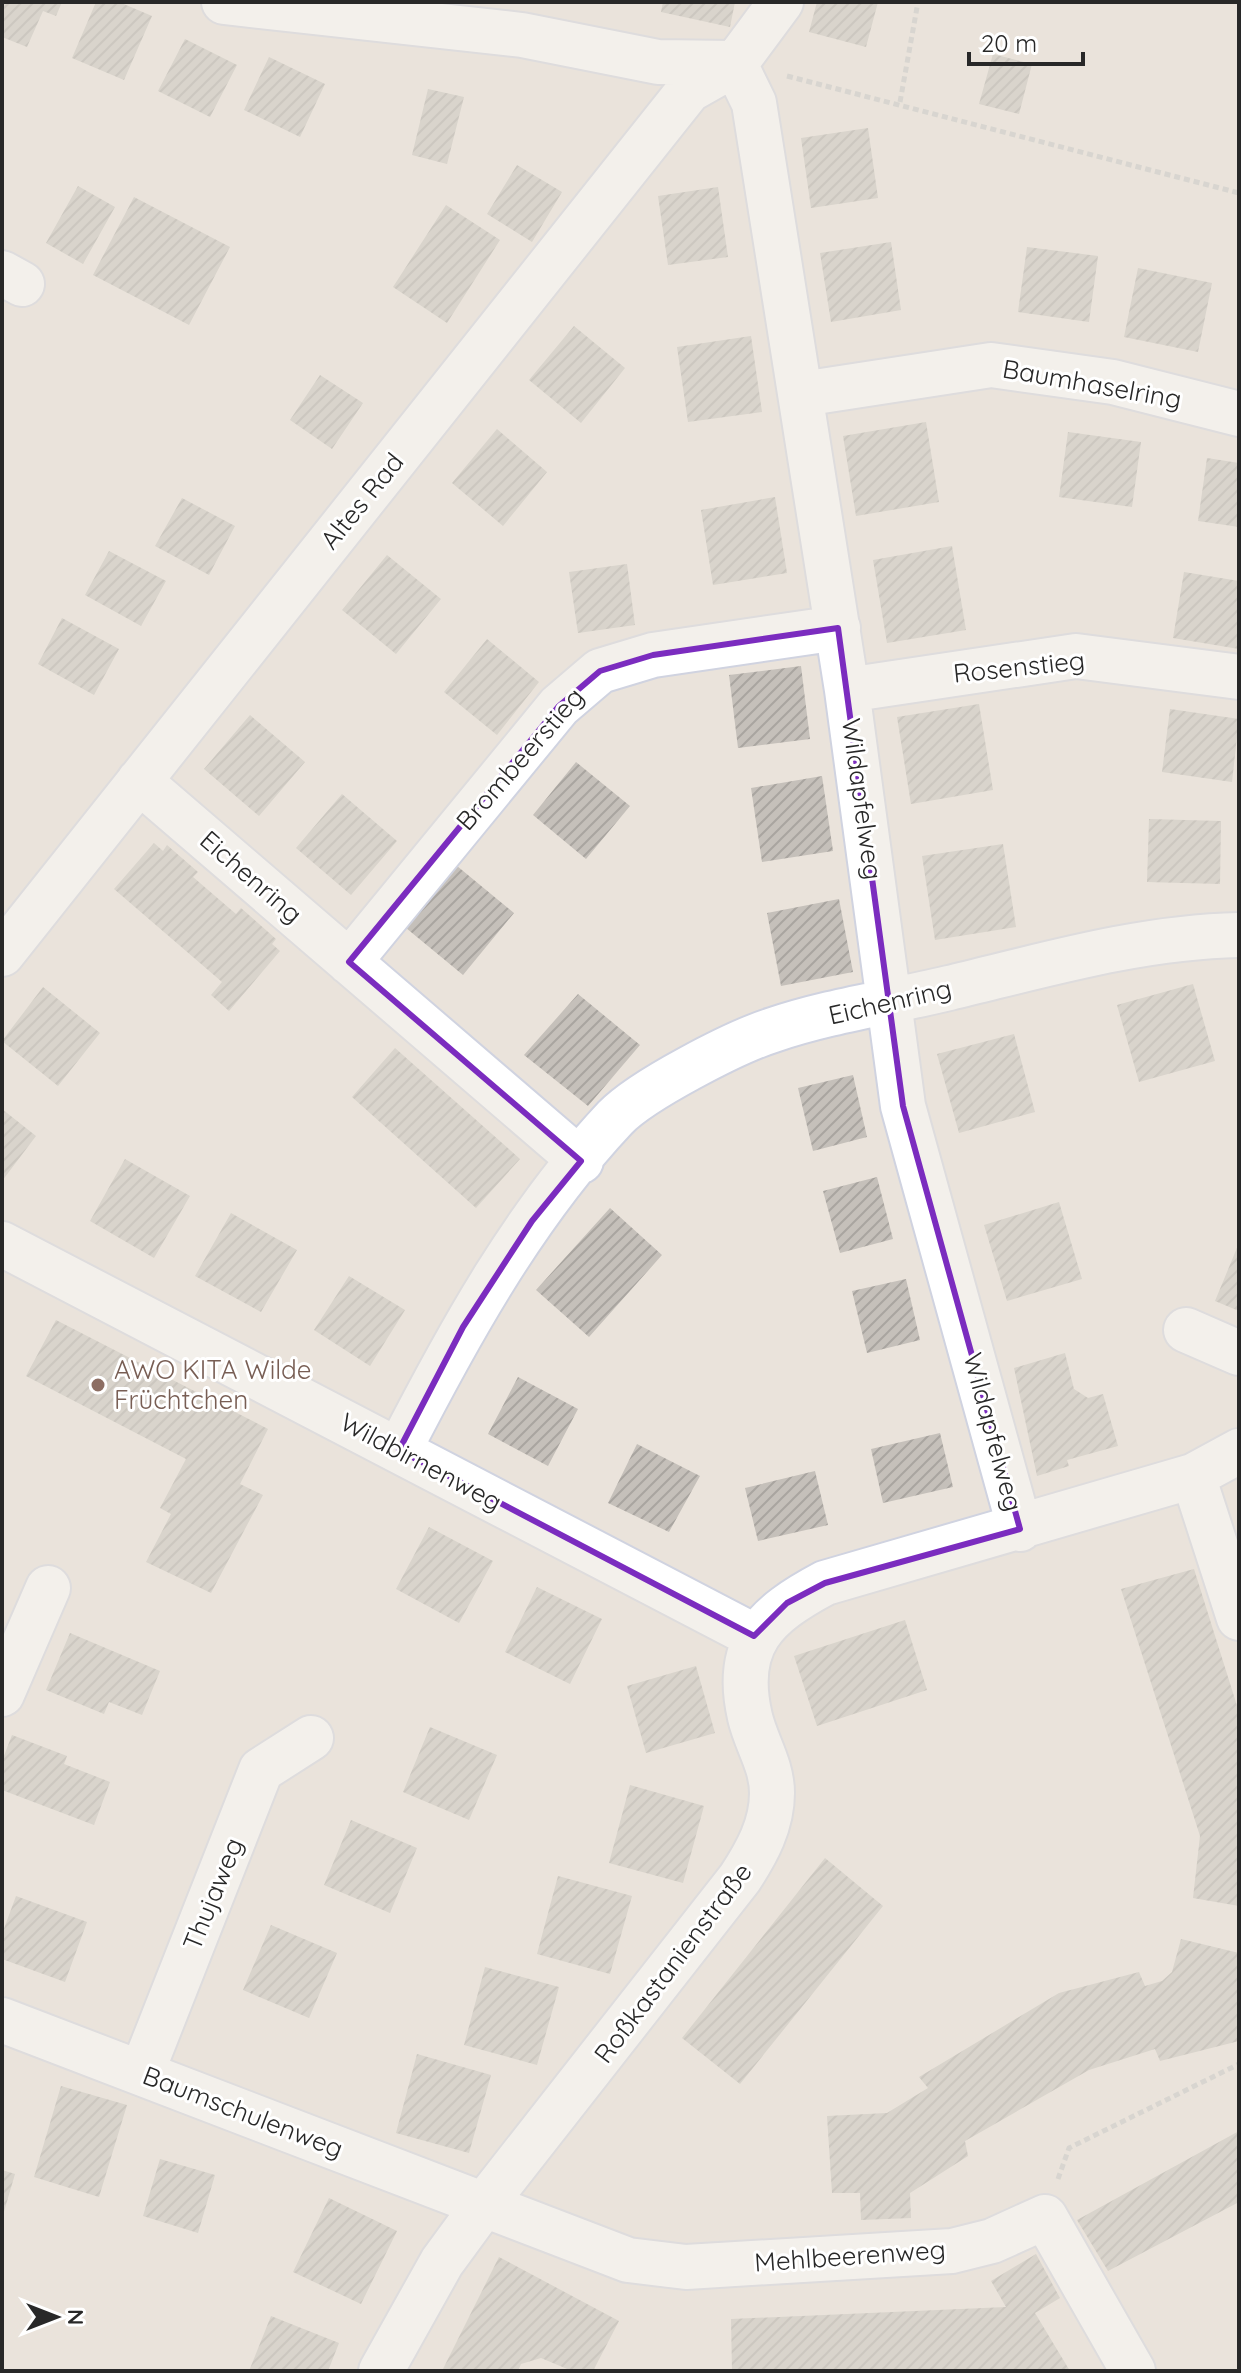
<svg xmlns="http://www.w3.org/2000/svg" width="1241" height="2373" font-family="Quicksand,sans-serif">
  <defs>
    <pattern id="building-hatch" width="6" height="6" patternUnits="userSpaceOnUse" patternTransform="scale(2)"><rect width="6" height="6" fill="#c5c0ba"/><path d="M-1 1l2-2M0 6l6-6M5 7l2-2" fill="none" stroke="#a9a5a0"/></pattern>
  </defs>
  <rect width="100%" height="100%" fill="#eae3db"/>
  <!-- building -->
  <path fill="url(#building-hatch)" d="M2,2h60l-6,14 -13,-5 -16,36 -25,-10z
    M96,2h23l33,14 -28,64 -52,-22z
    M663,2h72l-5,25 -69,-15z
    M817,2h61l-12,45 -57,-15z
    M185,39l52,26 -27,52 -52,-26z
    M993,54l39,10 -13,50 -40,-10z
    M269,57l56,27 -25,53 -56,-27z
    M428,89l36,8 -17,67 -35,-9z
    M868,128l10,70 -67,10 -10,-70z
    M517,165l45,27 -30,50 -45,-28z
    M78,186l37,21 -32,57 -37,-21z
    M718,187l10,70 -60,8 -10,-69z
    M134,197l96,50 -41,78 -96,-50z
    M446,205l54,35 -53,83 -54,-36z
    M891,242l10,68 -70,12 -11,-69z
    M1027,247l71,9 -9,66 -71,-10z
    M1138,268l74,15 -14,69 -74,-15z
    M574,326l51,42 -44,55 -52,-43z
    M751,336l11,76 -74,10 -11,-75z
    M320,375l43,28 -31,46 -42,-29z
    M926,422l13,80 -83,14 -13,-80z
    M497,429l50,43 -44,54 -51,-43z
    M1068,432l73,10 -9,65 -73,-10z
    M1207,458l32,5v64l-41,-6z
    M775,497l12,76 -74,12 -12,-75z
    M182,498l53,28 -26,49 -54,-29z
    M952,546l14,84 -79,13 -14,-83z
    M109,551l57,30 -25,45 -56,-31z
    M387,555l54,44 -45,55 -54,-44z
    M627,564l8,61 -57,8 -9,-61z
    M1184,572l55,9v68l-66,-11z
    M62,618l57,31 -25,46 -56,-31z
    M487,639l52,43 -42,53 -53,-43z
    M801,666l9,73 -72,9 -9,-73z
    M979,704l14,86 -82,14 -14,-87z
    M1170,709l69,10 -7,63 -70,-10z
    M250,715l55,47 -46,54 -55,-47z
    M576,762l54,44 -44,53 -53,-44z
    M822,776l11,75 -71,11 -11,-74z
    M342,794l55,47 -46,54 -55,-47z
    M1149,819l72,2 -1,63 -73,-2z
    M154,843l9,8 4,-6 31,27 -5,5 43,37 5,-6 35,31 -4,5 8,7 -51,60 -18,-16 11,-13 -108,-93z
    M1003,844l13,83 -81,13 -13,-84z
    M451,861l63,52 -51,62 -63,-52z
    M839,899l14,73 -72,14 -14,-73z
    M1193,984l22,77 -76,21 -22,-77z
    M43,987l57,46 -42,53 -56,-45z
    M578,994l62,51 -52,61 -64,-51z
    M1014,1034l21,78 -76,21 -22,-79z
    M395,1048l125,111 -44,49 -124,-111z
    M853,1075l14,62 -54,14 -15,-63z
    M2,1109l34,27 -34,45z
    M125,1159l65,37 -36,62 -64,-37z
    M877,1177l16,62 -53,14 -17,-62z
    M1059,1202l23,77 -75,22 -23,-76z
    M610,1208l52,47 -73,82 -53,-47z
    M231,1213l66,37 -36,62 -66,-36z
    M1239,1243v68l-24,-10z
    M349,1276l56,34 -35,56 -56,-36z
    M906,1279l14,61 -53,13 -15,-62z
    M56,1320l212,109 -28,55 23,11 -52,98 -65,-31 25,-48 -11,-6 26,-49 -160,-83z
    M1065,1353l9,36 14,9 15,-4 15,52 -51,14 2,6 -32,10 -23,-108z
    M518,1377l60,32 -30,57 -60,-32z
    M940,1433l13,54 -70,16 -12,-54z
    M637,1444l63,32 -31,56 -61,-29z
    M815,1471l13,54 -70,16 -13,-53z
    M429,1527l64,34 -34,62 -63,-34z
    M1194,1569l45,143v194l-46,-8 7,-62 -79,-247z
    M537,1587l65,32 -32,65 -65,-32z
    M905,1620l22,70 -110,36 -23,-70z
    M70,1633l90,38 -18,44 -33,-13 -5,12 -58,-24z
    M696,1666l19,67 -69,20 -19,-67z
    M430,1727l67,28 -28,65 -66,-28z
    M12,1735l55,21 -3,8 46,18 -16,43 -92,-35v-29z
    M630,1785l74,21 -21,77 -74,-20z
    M351,1820l66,28 -27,65 -66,-28z
    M825,1858l58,48 -143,178 -58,-46z
    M558,1876l74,20 -22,78 -73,-20z
    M16,1896l71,26 -22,60 -63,-23v-25z
    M271,1925l66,28 -28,65 -66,-28z
    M1181,1939l58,14v88l-79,20 -5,-12 -66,21 -124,71 3,15 -58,37 1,25 -50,2 -1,-27h-28l-5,-77 60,-3 41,-25 -9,-11 140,-84 80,-21 6,14 17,-5 10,-9z
    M485,1967l74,20 -22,78 -73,-20z
    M417,2054l74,21 -22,78 -73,-20z
    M61,2086l66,19 -28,92 -65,-20z
    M1239,2131v71l-131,69 -31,-51z
    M160,2159l55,16 -17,58 -55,-17z
    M2,2170l13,4 -12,41h-1z
    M329,2198l68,33 -36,73 -68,-32z
    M1036,2254l24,44 -25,15 35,58h-338l-1,-52 275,-12 -15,-26z
    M499,2257l120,64 -26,50h-21l-31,-13 -20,6 -3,7h-76z
    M271,2316l68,27 -11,28h-79z"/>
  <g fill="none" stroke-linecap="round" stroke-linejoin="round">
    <defs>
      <path id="minor" d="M224,2l298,33 136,27 75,1
        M735,64l19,39 93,587 56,416 117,423
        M2,273l20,11
        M802,394l189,-29 122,17 126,32
        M847,690l229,-34 163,21
        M139,781l442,380
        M2,954l687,-864 46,-26 46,-62
        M349,962l210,-256 41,-35 53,-16 185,-27
        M2,1244l752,392
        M1186,1330l53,23
        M399,1450c60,-117 125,-235 216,-332 27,-28 120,-76 158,-88 56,-19 118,-28 176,-42 96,-23 191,-51 290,-53
        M1193,1476l46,142
        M2,1694l46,-106
        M2,2020l626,240 58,7 266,-16 40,-10 53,-24 88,154
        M142,2072l119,-302 50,-32
        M381,2371l61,-109 41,-56 257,-328c17,-26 32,-53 32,-85 0,-28 -16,-50 -22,-76 -17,-73 15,-102 75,-134l368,-107 46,-25"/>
    </defs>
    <!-- minor casing -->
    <use href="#minor" stroke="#d0d3e0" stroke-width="48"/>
    <!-- path -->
    <path stroke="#c3c3c3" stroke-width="5" stroke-dasharray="6 4" stroke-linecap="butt" d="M787,76l452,117
      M900,102l18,-100
      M1058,2179l11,-31 170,-84"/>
    <!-- minor -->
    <use href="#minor" stroke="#fff" stroke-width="44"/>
  </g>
  <!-- marked area -->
  <path d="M0 0H1241V2373H0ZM838,628l65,478 117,423 -195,54 -38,20 -33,33 -355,-186 64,-123 69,-106 49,-60 -232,-199 210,-256 41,-35 53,-16z" fill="#eae3db" fill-opacity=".55" fill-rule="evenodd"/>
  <path fill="none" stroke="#7b2cbf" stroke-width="6" stroke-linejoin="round" d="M838,628l65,478 117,423 -195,54 -38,20 -33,33 -355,-186 64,-123 69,-106 49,-60 -232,-199 210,-256 41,-35 53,-16z"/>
  <!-- markers -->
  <circle fill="#8d6e63" stroke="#fff" stroke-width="3" cx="98" cy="1385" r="8"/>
  <g text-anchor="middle" stroke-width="6" stroke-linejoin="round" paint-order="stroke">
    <!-- street labels -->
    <g font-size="26" fill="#282828" stroke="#fff">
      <text transform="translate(1092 384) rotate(10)" y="9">Baumhaselring</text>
      <text transform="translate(362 501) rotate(-51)" y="9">Altes Rad</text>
      <text transform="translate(1019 667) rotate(-6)" y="9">Rosenstieg</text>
      <text transform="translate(520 759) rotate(-49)" y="9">Brombeerstieg</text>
      <text transform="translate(862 799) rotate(82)" y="9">Wildapfelweg</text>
      <text transform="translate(251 877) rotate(41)" y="9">Eichenring</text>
      <text transform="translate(890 1002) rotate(-13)" y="9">Eichenring</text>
      <text transform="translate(993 1432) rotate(75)" y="9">Wildapfelweg</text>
      <text transform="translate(421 1462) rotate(28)" y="9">Wildbirnenweg</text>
      <text transform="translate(213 1894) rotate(-68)" y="9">Thujaweg</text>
      <text transform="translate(673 1963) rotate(-53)" y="9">Roßkastanienstraße</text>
      <text transform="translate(243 2112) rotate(21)" y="9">Baumschulenweg</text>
      <text transform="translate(850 2256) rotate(-4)" y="9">Mehlbeerenweg</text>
    </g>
    <!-- education labels -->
    <g font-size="26" fill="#785e54" stroke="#fff" text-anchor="start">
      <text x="114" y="1379">AWO KITA Wilde<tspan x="114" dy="30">Früchtchen</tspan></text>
    </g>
  </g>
  <!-- border -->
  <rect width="1241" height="2373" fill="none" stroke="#282828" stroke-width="8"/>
  <!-- north arrow -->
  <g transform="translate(56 2317) rotate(90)" stroke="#ffffff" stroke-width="6" paint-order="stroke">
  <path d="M0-6L14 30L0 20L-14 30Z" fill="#282828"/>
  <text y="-12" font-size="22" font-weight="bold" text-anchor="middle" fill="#282828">N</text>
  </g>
  <!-- scale -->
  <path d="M969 52v12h114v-12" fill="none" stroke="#282828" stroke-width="4"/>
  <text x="981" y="52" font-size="24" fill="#282828" stroke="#ffffff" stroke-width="6" paint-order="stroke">20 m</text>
</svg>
